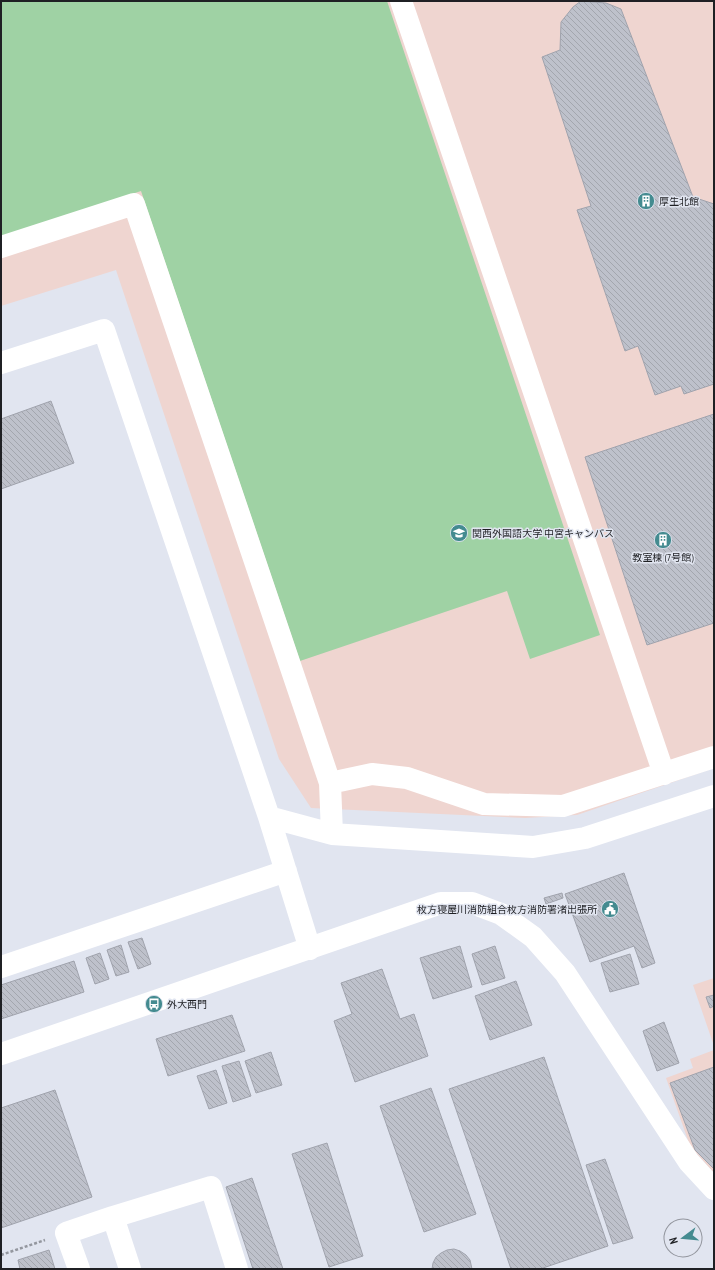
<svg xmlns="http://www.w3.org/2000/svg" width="715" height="1270" font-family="'PT Sans Narrow','Noto Sans JP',sans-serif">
  <defs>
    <pattern id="building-back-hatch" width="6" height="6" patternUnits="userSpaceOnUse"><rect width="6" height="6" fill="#bec1cb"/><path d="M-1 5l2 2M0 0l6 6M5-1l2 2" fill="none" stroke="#a3a6ae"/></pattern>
  </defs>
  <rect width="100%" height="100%" fill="#e1e5f0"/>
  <!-- education -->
  <path fill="#efd5d0" d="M1,1h713v767l-137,47 -52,3 -214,-10 -32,-49 -163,-489 -115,36z
    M714,978v68l-21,-61z
    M714,1050v123l-24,-27 -24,-68 27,-10 -3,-9z"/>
  <!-- pitch -->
  <path fill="#9fd2a4" d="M1,1h386l213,634 -70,24 -23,-68 -207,70 -159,-470 -140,46z"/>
  <!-- building -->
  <path fill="url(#building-back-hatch)" stroke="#a0a3ad" d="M581,1l25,2 15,6 72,188 21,7v180l-30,10 -3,-8 -26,9 -17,-49 -13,5 -48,-141 14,-4 -49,-149 18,-7 1,-28 12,-15z
    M51,401l23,62 -73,26v-70z
    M714,414v209l-67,22 -62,-188z
    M624,873l31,90 -13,5 -8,-22 -44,16 -25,-68z
    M562,893l1,5 -17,6 -2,-6z
    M142,938l9,26 -13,5 -10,-27z
    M121,945l8,27 -13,4 -9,-26z
    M460,946l12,41 -39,12 -13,-41z
    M495,946l10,32 -23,7 -10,-31z
    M100,953l9,26 -14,5 -9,-26z
    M630,954l9,30 -29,8 -9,-29z
    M74,961l10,31 -83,27v-34z
    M382,969l18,50 14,-5 14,42 -73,26 -21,-61 18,-7 -11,-31z
    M516,981l16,44 -42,15 -15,-44z
    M714,995v11l-4,2 -4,-11z
    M232,1015l13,36 -77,25 -12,-37z
    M664,1022l15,41 -22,8 -14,-40z
    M271,1052l11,33 -26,8 -11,-32z
    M544,1057l64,189 -68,23h-29l-62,-180z
    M239,1061l12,35 -18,6 -11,-36z
    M714,1067v102l-19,-19 -25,-67z
    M216,1070l11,33 -18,6 -12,-33z
    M431,1088l45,126 -52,18 -44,-126z
    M55,1090l37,107 -91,31v-120z
    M327,1143l36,113 -34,11 -37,-113z
    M605,1159l28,79 -20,6 -27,-79z
    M252,1178l31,91h-30l-27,-82z
    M454,1249l6,2 6,4 4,5 2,9h-40l1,-6 3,-6 5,-4 6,-3z
    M49,1250l6,19h-35l-2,-9z"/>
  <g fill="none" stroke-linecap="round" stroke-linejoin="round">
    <!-- path -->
    <path stroke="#94979f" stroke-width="2.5" stroke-dasharray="3 2" stroke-linecap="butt" d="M1,1255l44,-15"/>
    <!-- minor -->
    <path stroke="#fff" stroke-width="22" d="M401,1l263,773
      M1,247l133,-43 196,579 2,51
      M1,363l103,-33 165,487 41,132
      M330,783l42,-9 35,4 77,26 79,2 151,-49
      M269,817l63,17 201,13 52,-9 129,-42
      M1,967l285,-96
      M1,1054l440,-151h31l29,11 32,23 32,36 124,189 25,27
      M79,1269l-13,-36 47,-16
      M130,1269l-17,-52 98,-30 26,82"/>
  </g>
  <!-- icons -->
  <defs>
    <symbol id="building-disc" viewBox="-11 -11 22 22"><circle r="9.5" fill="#448b90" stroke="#e1e5f0"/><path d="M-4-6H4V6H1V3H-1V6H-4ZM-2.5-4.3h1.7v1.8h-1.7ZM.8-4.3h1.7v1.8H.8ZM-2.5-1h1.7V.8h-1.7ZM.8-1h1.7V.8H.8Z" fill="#fff"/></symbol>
    <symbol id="university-disc" viewBox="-11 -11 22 22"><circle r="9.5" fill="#448b90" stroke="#e1e5f0"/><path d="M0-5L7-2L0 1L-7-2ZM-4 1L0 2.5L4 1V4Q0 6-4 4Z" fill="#fff"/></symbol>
    <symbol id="civic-disc" viewBox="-11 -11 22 22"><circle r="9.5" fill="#448b90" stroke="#e1e5f0"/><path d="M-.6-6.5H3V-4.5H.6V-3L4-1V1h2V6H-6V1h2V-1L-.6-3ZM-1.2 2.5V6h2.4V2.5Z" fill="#fff"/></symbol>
    <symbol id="bus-disc" viewBox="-11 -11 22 22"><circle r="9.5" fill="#448b90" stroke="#e1e5f0"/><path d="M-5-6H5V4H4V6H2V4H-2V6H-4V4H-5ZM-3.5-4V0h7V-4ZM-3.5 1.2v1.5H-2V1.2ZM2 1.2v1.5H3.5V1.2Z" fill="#fff"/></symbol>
  </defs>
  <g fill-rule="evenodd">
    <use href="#building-disc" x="636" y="191" width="20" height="20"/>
    <use href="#university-disc" x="449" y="523" width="20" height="20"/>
    <use href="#building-disc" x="653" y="530" width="20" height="20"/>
    <use href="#civic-disc" x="600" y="899" width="20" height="20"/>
    <use href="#bus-disc" x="144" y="994" width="20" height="20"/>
  </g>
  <g text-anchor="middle" stroke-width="3" stroke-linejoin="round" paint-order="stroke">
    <!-- poi labels -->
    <g font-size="10" fill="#1f2024" stroke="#e1e5f0" text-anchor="start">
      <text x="659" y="205">厚生北館</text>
      <text x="472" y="537">関西外国語大学 中宮キャンパス</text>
      <text x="663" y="561" text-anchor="middle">教室棟 (7号館)</text>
      <text x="597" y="913" text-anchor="end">枚方寝屋川消防組合枚方消防署渚出張所</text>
      <text x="167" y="1008">外大西門</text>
    </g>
  </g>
  <!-- border -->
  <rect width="715" height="1270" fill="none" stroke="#1f2024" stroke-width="4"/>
  <!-- north arrow -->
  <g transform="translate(683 1238) rotate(254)"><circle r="19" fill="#e1e5f0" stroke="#93969e"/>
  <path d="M0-3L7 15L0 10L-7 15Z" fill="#448b90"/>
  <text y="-6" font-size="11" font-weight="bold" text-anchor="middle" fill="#1f2024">N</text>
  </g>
</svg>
